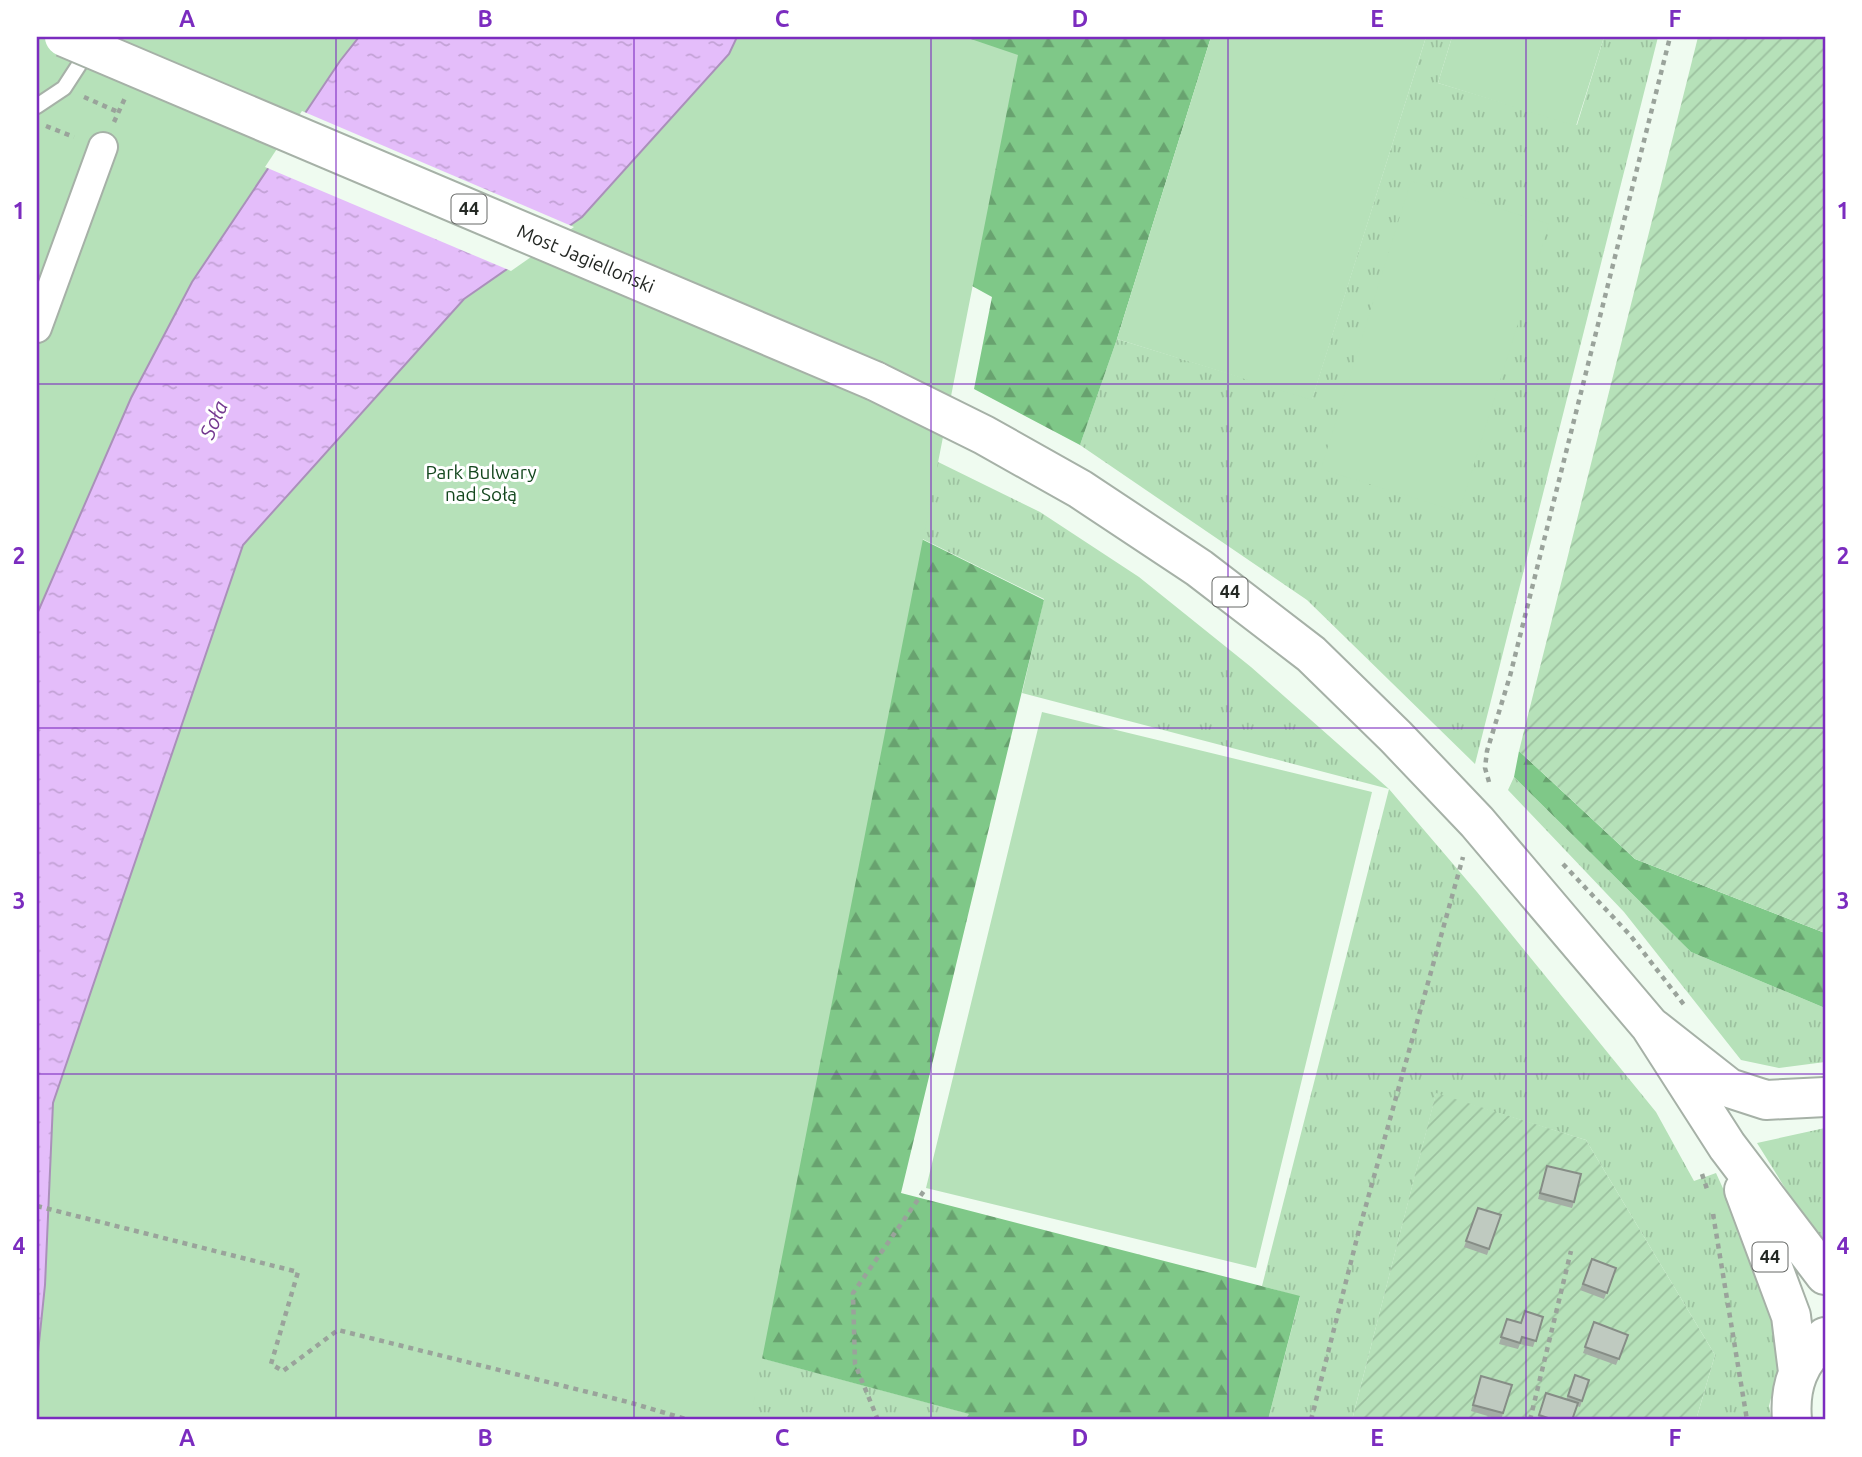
<svg xmlns="http://www.w3.org/2000/svg" width="1862" height="1457" font-family="Ubuntu,sans-serif">
  <defs>
    <pattern id="grass-tufts" width="24" height="20" patternUnits="userSpaceOnUse" patternTransform="scale(1.75)"><rect width="24" height="20" fill="#b6e1b9"/><path d="M3 7l-1-3M5 7V3M7 7l1-3M15 17l-1-3M17 17v-4M19 17l1-3" fill="none" stroke="#9cc19f"/></pattern>
    <pattern id="forest-firs" width="22" height="20" patternUnits="userSpaceOnUse" patternTransform="scale(1.75)"><rect width="22" height="20" fill="#7fc888"/><path d="M5 1l3.5 6h-7zM16 11l3.5 6h-7z" fill="#68a26f"/></pattern>
    <pattern id="garden-furrows" width="10" height="10" patternUnits="userSpaceOnUse" patternTransform="scale(1.75)"><rect width="10" height="10" fill="#b6e1b9"/><path d="M-1 1l2-2M0 10L10 0M9 11l2-2" fill="none" stroke="#9cc19f"/></pattern>
    <pattern id="water-ripples" width="26" height="14" patternUnits="userSpaceOnUse" patternTransform="scale(1.75)"><rect width="26" height="14" fill="#e4bdfa"/><path d="M2 4q2-2 4 0t4 0M15 11q2-2 4 0t4 0" fill="none" stroke="#c3a2d6"/></pattern>
  </defs>
  <rect width="100%" height="100%" fill="#effbf0"/>
  <!-- grass -->
  <path fill="url(#grass-tufts)" d="M1426,37h26l-14,46 139,42 27,-88h54l-183,727 -168,-164 -227,-155 37,-106 195,60z
    M501,274l374,157 165,81 99,65 112,90 138,122 88,103 179,220 38,69 22,-8 65,143 2,34 -14,56 3,14h-76l19,-65 -129,-215 -150,-46 -84,326h-84l32,-123 -38,-11 127,-497 -367,-96 22,-94 -382,-189 -190,-92 -73,77 -16,112 69,40 -174,320 -47,-27 60,-154 -31,-16 -109,258 -67,249 886,237 -5,6h-380l-230,-55 -89,50 -35,-19 16,-69 -202,-42 8,-182 190,-558 220,-246z
    M1514,777l177,175 134,56v54l-46,6 -38,-8 -117,-148 -116,-122z
    M1825,1128v124l-68,-109z"/>
  <!-- forest -->
  <path fill="url(#forest-firs)" d="M737,37h474l-94,302 -37,106 -106,-56 18,-92 -263,-145z
    M662,410l382,190 -143,593 399,103 -32,124h-303l4,-6 -885,-237z
    M1519,751l116,108 190,74v75l-134,-56 -177,-175z"/>
  <!-- park -->
  <path fill="#b6e1b9" d="M37,37h928l53,18 -268,1365h-713z
    M1211,37h215l-114,363 -195,-61z
    M1452,37h152l-28,89 -138,-43z
    M1411,181l138,43 -90,288 -138,-43z
    M1042,712l330,80 -116,476 -330,-80z"/>
  <!-- garden -->
  <path fill="url(#garden-furrows)" d="M1698,37h127v896l-190,-74 -116,-108z
    M1436,1093l150,47 129,215 -19,65h-344z"/>
  <!-- water -->
  <path fill="url(#water-ripples)" stroke="#aa90ba" stroke-width="2" d="M359,37h378l-8,17 -147,163 -118,82 -221,246 -190,558 -8,182 -8,77v-748l94,-216 61,-116 148,-221z"/>
  <!-- pier -->
  <path fill="#effbf0" d="M302,111l272,116 -63,44 -246,-104z"/>
  <g fill="none" stroke-linecap="round" stroke-linejoin="round">
    <defs>
      <path id="lane" d="M37,106l27,-18 24,-37"/>
      <path id="street" d="M37,328l66,-181"/>
      <path id="secondary" d="M1654,1029l75,59 37,12 59,-3"/>
      <path id="primary" d="M875,381l109,54 96,54 119,79 112,86 85,83 81,85 173,204 77,120 98,129
        M1744,1190l47,126 7,56
        M1792,1420c-3,-35 7,-59 33,-83"/>
    </defs>
    <!-- lane casing -->
    <use href="#lane" stroke="#a6b1a7" stroke-width="18"/>
    <!-- street casing -->
    <use href="#street" stroke="#a6b1a7" stroke-width="32"/>
    <!-- secondary casing -->
    <use href="#secondary" stroke="#a6b1a7" stroke-width="42"/>
    <!-- primary casing -->
    <use href="#primary" stroke="#a6b1a7" stroke-width="42"/>
    <!-- path -->
    <path stroke="#9aa39b" stroke-width="4.5" stroke-dasharray="5 5" stroke-linecap="butt" d="M84,97l34,15
      M114,122l11,-24
      M46,126l28,11
      M1489,782l-4,-14 2,-17 23,-75 160,-639
      M1563,864l67,71 55,71
      M1702,1174l6,18
      M37,1206l261,66 -27,92 12,7 55,-41 290,72 61,18
      M1713,1214l34,206
      M878,1420l-23,-56 -2,-71 73,-105
      M1311,1420l47,-186 105,-377
      M1530,1420l41,-169"/>
    <!-- lane -->
    <use href="#lane" stroke="#fff" stroke-width="14"/>
    <!-- street -->
    <use href="#street" stroke="#fff" stroke-width="28"/>
    <!-- secondary -->
    <use href="#secondary" stroke="#fff" stroke-width="38"/>
    <!-- primary -->
    <use href="#primary" stroke="#fff" stroke-width="38"/>
    <defs>
      <g id="primary-bridge">
        <path id="s1" d="M64,37l811,344"/>
      </g>
    </defs>
    <!-- primary-bridge casing -->
    <use href="#primary-bridge" stroke="#a6b1a7" stroke-width="42" stroke-linecap="butt"/>
    <!-- primary-bridge -->
    <use href="#primary-bridge" stroke="#fff" stroke-width="38"/>
  </g>
  <!-- wall -->
  <path fill="#a4aea5" d="M1547,1166l27,36 -2,6 -34,-9z
    M1478,1208l23,7 -14,40 -23,-8z
    M1592,1259l24,9 -12,31 -24,-9z
    M1543,1317l-10,30 -13,-3 -2,5 -19,-5 8,-25 14,4z
    M1594,1322l34,13 -12,30 -33,-12z
    M1575,1375l14,5 -9,27 -3,-1 -5,14h-35l9,-27 20,7z
    M1479,1382l33,3 -11,35 -30,-9z"/>
  <!-- building -->
  <path fill="#bfcac0" stroke="#868d86" stroke-width="2" d="M1547,1166l34,8 -7,28 -34,-9z
    M1478,1208l23,7 -12,34 -23,-8z
    M1592,1259l24,9 -9,25 -24,-9z
    M1525,1311l18,6 -7,24 -14,-4 -2,6 -19,-6 6,-18 14,4z
    M1594,1322l34,13 -9,24 -34,-12z
    M1575,1375l14,5 -7,21 -14,-5z
    M1481,1376l31,9 -9,28 -30,-8z
    M1546,1393l32,10 -6,17h-18l-15,-5z"/>
  <!-- grid -->
  <path fill="none" stroke="#7b2cbf" stroke-width="2" stroke-opacity="0.55" d="M336,37v1383M634,37v1383M931,37v1383M1228,37v1383M1526,37v1383M37,384h1788M37,728h1788M37,1074h1788"/>
  <g text-anchor="middle" stroke-width="6" stroke-linejoin="round" paint-order="stroke">
    <!-- shield labels -->
    <g fill="#fff" stroke="#666866" stroke-width="2">
      <rect x="451.5" y="194.5" width="35" height="29" rx="5"/>
      <rect x="1212.5" y="577.5" width="35" height="29" rx="5"/>
      <rect x="1752.5" y="1242.5" width="35" height="29" rx="5"/>
    </g>
    <g font-size="18" font-weight="bold" fill="#242824">
      <text x="469" y="215">44</text>
      <text x="1230" y="598">44</text>
      <text x="1770" y="1263">44</text>
    </g>
    <!-- street labels -->
    <g font-size="19" fill="#242824" stroke="#fff">
      <text dy="7" stroke="none"><textPath href="#s1" startOffset="567">Most Jagielloński</textPath></text>
    </g>
    <!-- park labels -->
    <g font-size="19" fill="#14471e" stroke="#fff">
      <text x="481" y="479">Park Bulwary<tspan x="481" dy="22">nad Sołą</tspan></text>
    </g>
    <!-- water labels -->
    <g font-size="21" font-style="italic" fill="#743990" stroke="#fff">
      <text transform="translate(214 420) rotate(-66)" y="7">Soła</text>
    </g>
  </g>
  <!-- border -->
  <rect width="1862" height="1457" fill="none" stroke="#ffffff" stroke-width="77"/>
  <rect x="38" y="38" width="1786" height="1380" fill="none" stroke="#7b2cbf" stroke-width="2.5"/>
  <g font-size="23" text-anchor="middle" font-weight="bold" fill="#7b2cbf">
    <text x="187" y="27">A</text>
    <text x="485" y="27">B</text>
    <text x="782" y="27">C</text>
    <text x="1080" y="27">D</text>
    <text x="1377" y="27">E</text>
    <text x="1675" y="27">F</text>
    <text x="19" y="219">1</text>
    <text x="1843" y="219">1</text>
    <text x="19" y="564">2</text>
    <text x="1843" y="564">2</text>
    <text x="19" y="909">3</text>
    <text x="1843" y="909">3</text>
    <text x="19" y="1254">4</text>
    <text x="1843" y="1254">4</text>
    <text x="187" y="1446">A</text>
    <text x="485" y="1446">B</text>
    <text x="782" y="1446">C</text>
    <text x="1080" y="1446">D</text>
    <text x="1377" y="1446">E</text>
    <text x="1675" y="1446">F</text>
  </g>
</svg>
